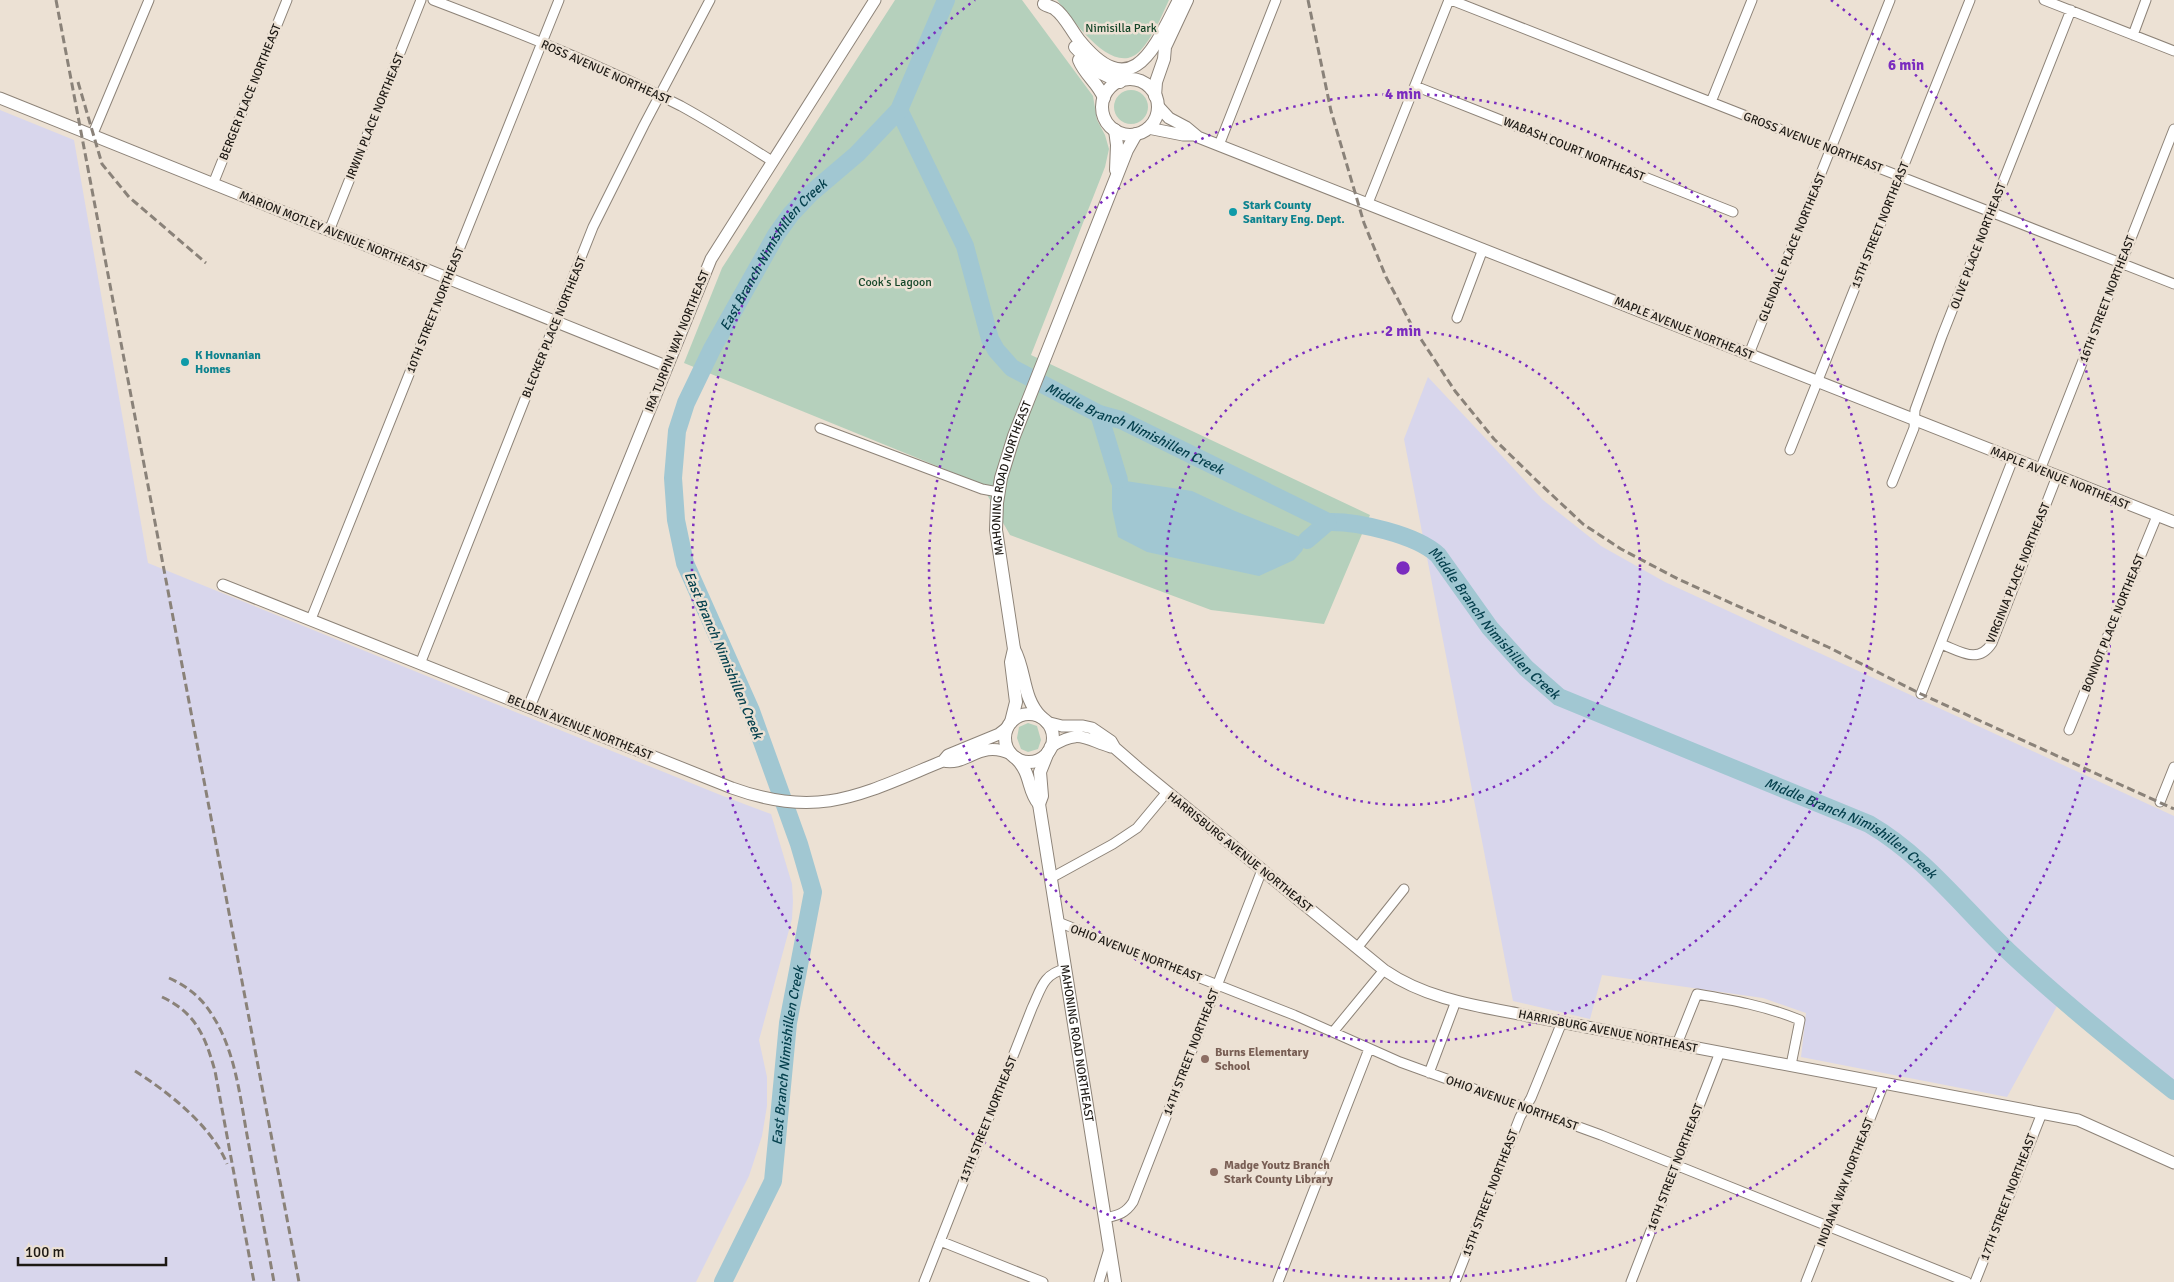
<svg xmlns="http://www.w3.org/2000/svg" width="2174" height="1282" font-family="Signika,sans-serif">
  <rect width="100%" height="100%" fill="#ece1d4"/>
  <!-- industrial -->
  <path fill="#d8d6ec" d="M0,110l74,30 74,423 575,233 48,18 21,70 1,17 -1,18 -33,121 8,37v29l-5,30 -13,40 -53,106h-696z
    M1428,377l115,123 58,46 64,36 509,234v270l-112,-89 -55,100 -206,-40 5,-44 -43,-15 -161,-23 -12,44 -77,-18 -109,-562z"/>
  <!-- green -->
  <path fill="#b5d0bc" d="M895,0h127l71,96 4,24 8,15 4,14 -4,18 -74,188 339,160 -46,109 -113,-14 -201,-75 -29,-51 -297,-121 38,-95z
    M1057,0h112c-8,17 -16,37 -29,51 -27,28 -67,-32 -83,-51z
    M1114 107a17 17 0 1 1 34 0a17 17 0 1 1-34 0Z
    M1028,723l9,3 4,14 -3,9 -10,3 -7,-3 -4,-11 2,-11z"/>
  <!-- water -->
  <path fill="#a1c7d2" d="M1119,480l73,11 43,20 72,29 -5,11 -8,9 -35,16 -112,-24 -29,-15 -6,-28v-28z"/>
  <g fill="none" stroke-linecap="round" stroke-linejoin="round">
    <!-- river -->
    <g stroke="#a1c7d2" stroke-width="18">
      <path id="s1" d="M899,110l66,136 25,93 6,11 16,18 87,46 22,6 207,102c29,-1 89,13 110,33l52,73 36,40 33,29 310,127c55,32 94,84 139,127 53,50 109,95 166,140"/>
      <path d="M1099,414l20,66"/>
      <path d="M1307,540l21,-18"/>
      <path id="s2" d="M723,1282l50,-101 15,-158 25,-131 -14,-48 -48,-133 -66,-148 -9,-43 -3,-42 4,-47 9,-28 26,-54 64,-114 15,-21 19,-20 47,-40 42,-44 47,-110"/>
    </g>
    <defs>
      <path id="minor" d="M433,0c84,32 168,65 248,106 31,17 61,36 91,55
        M1451,0l723,284
        M2044,0l130,51
        M2133,35l13,-35
        M1415,86l318,126
        M1711,102l41,-102
        M92,136l57,-136
        M1219,145l57,-145
        M213,184l74,-184
        M1368,203l81,-203
        M329,231l92,-231
        M1457,318l26,-69
        M1749,354l141,-354
        M820,428l162,61 16,3
        M1790,450l180,-450
        M2040,470l134,-341
        M1892,483l22,-55 1,-18 27,-74 129,-326
        M311,619l248,-619
        M1941,644c19,7 37,21 51,-1l65,-167
        M420,664l173,-437 51,-102 66,-125
        M1921,694l92,-235
        M2069,730l88,-214
        M2160,802l14,-35
        M1051,878l62,-34 24,-16 30,-36
        M1058,922l236,93 106,47 201,73 366,147
        M1357,948l47,-59
        M1333,1032l51,-62
        M1677,1044l20,-50c35,6 69,12 103,26l-9,45
        M1429,1073l27,-72
        M1105,1218c13,-3 20,-4 28,-16l129,-332
        M940,1241l103,41
        M924,1282l108,-274c9,-19 11,-34 33,-39
        M1099,1282l9,-30
        M1278,1282l91,-233
        M1455,1282l65,-165 11,-19 31,-76
        M1631,1282l89,-230
        M1806,1282l78,-199
        M1975,1282l67,-169"/>
      <path id="tertiary" d="M0,98l666,268
        M1158,106l11,12 17,9 12,10 976,385
        M1148,128l35,7h10
        M223,585l509,203c88,32 130,6 211,-27l5,-6 51,-21 9,-7
        M529,707l182,-448 164,-259
        M1046,722l16,4h21l9,2 19,13 4,7 23,20 246,202c44,30 94,36 145,46l549,104 96,43
        M1050,747c29,-18 33,-9 61,0
        M943,761c24,6 36,-22 68,-7"/>
      <g id="secondary">
        <path d="M1044,4c3,2 9,3 11,5 10,7 16,21 24,31 53,65 75,9 100,-40"/>
        <path d="M1075,47l24,25 21,10"/>
        <path d="M1079,60c6,15 19,23 25,38"/>
        <circle cx="1130" cy="107" r="28"/>
        <path d="M1155,96l1,-14 8,-23 1,-12 22,-47"/>
        <path d="M1115,130l2,15 -1,25"/>
        <circle cx="1029" cy="738" r="24"/>
        <path id="s3" d="M1041,717c-19,-19 -15,-46 -27,-68l-18,-119 1,-27 4,-25 13,-42 113,-286 9,-16"/>
        <path d="M1011,722l5,-20 -5,-40 3,-13"/>
        <path id="s4" d="M1016,758c16,16 11,32 23,46l76,478"/>
        <path d="M1039,804l3,-8 -2,-24 8,-20"/>
      </g>
    </defs>
    <!-- minor casing -->
    <use href="#minor" stroke="#8d8378" stroke-width="11"/>
    <!-- tertiary casing -->
    <use href="#tertiary" stroke="#8d8378" stroke-width="13"/>
    <!-- secondary casing -->
    <use href="#secondary" stroke="#8d8378" stroke-width="14"/>
    <!-- minor -->
    <use href="#minor" stroke="#fff" stroke-width="9"/>
    <!-- tertiary -->
    <use href="#tertiary" stroke="#fff" stroke-width="11"/>
    <!-- secondary -->
    <use href="#secondary" stroke="#fff" stroke-width="12"/>
    <!-- rail -->
    <path stroke="#8a8279" stroke-width="3" stroke-dasharray="8 4" stroke-linecap="butt" d="M56,0l243,1282
      M1308,0l23,111 33,112 22,54 25,47 44,67 39,48 41,40 48,45 38,25 57,30 150,68 93,47 253,115
      M78,82l24,82 27,33 77,66
      M169,978c20,9 34,21 45,40 21,34 26,78 33,117 9,49 18,98 27,147
      M162,997c34,16 43,39 53,74l39,211
      M135,1071c33,21 77,55 92,93"/>
  </g>
  <!-- distance rings -->
  <g fill="none" stroke="#7b2cbf" stroke-width="2.5" stroke-dasharray="2.5 5">
    <circle cx="1403" cy="568" r="237"/>
    <circle cx="1403" cy="568" r="474"/>
    <path d="M1831 0A711 711 0 1 1 975 0"/>
  </g>
  <!-- markers -->
  <g fill="#0f9aa8" stroke="#ece1d4" stroke-width="2">
    <circle cx="1233" cy="212" r="5"/>
    <circle cx="185" cy="362" r="5"/>
  </g>
  <g fill="#8d6e63" stroke="#ece1d4" stroke-width="2">
    <circle cx="1205" cy="1059" r="5"/>
    <circle cx="1214" cy="1172" r="5"/>
  </g>
  <g text-anchor="middle" stroke-width="5" stroke-linejoin="round" paint-order="stroke">
    <!-- park labels -->
    <g font-size="12" fill="#134527" stroke="#ece1d4">
      <text x="1121" y="32">Nimisilla Park</text>
      <text x="895" y="286">Cook's Lagoon</text>
    </g>
    <!-- street labels -->
    <g font-size="12" fill="#1d1914" stroke="#ece1d4">
      <text transform="translate(606 72) rotate(24)" y="4">ROSS AVENUE NORTHEAST</text>
      <text transform="translate(250 92) rotate(-68)" y="4">BERGER PLACE NORTHEAST</text>
      <text transform="translate(375 116) rotate(-68)" y="4">IRWIN PLACE NORTHEAST</text>
      <text transform="translate(1813 142) rotate(21)" y="4">GROSS AVENUE NORTHEAST</text>
      <text transform="translate(1574 149) rotate(22)" y="4">WABASH COURT NORTHEAST</text>
      <text transform="translate(1880 225) rotate(-68)" y="4">15TH STREET NORTHEAST</text>
      <text transform="translate(333 232) rotate(22)" y="4">MARION MOTLEY AVENUE NORTHEAST</text>
      <text transform="translate(1978 246) rotate(-69)" y="4">OLIVE PLACE NORTHEAST</text>
      <text transform="translate(1792 247) rotate(-68)" y="4">GLENDALE PLACE NORTHEAST</text>
      <text transform="translate(2107 299) rotate(-69)" y="4">16TH STREET NORTHEAST</text>
      <text transform="translate(435 310) rotate(-68)" y="4">10TH STREET NORTHEAST</text>
      <text transform="translate(554 327) rotate(-68)" y="4">BLECKER PLACE NORTHEAST</text>
      <text transform="translate(1684 328) rotate(22)" y="4">MAPLE AVENUE NORTHEAST</text>
      <text transform="translate(677 341) rotate(-68)" y="4">IRA TURPIN WAY NORTHEAST</text>
      <text transform="translate(2060 478) rotate(22)" y="4">MAPLE AVENUE NORTHEAST</text>
      <text dy="4" stroke="none"><textPath href="#s3" startOffset="248">MAHONING ROAD NORTHEAST</textPath></text>
      <text transform="translate(2018 573) rotate(-68)" y="4">VIRGINIA PLACE NORTHEAST</text>
      <text transform="translate(2113 623) rotate(-68)" y="4">BONNOT PLACE NORTHEAST</text>
      <text transform="translate(580 727) rotate(22)" y="4">BELDEN AVENUE NORTHEAST</text>
      <text transform="translate(1240 852) rotate(39)" y="4">HARRISBURG AVENUE NORTHEAST</text>
      <text transform="translate(1136 953) rotate(21)" y="4">OHIO AVENUE NORTHEAST</text>
      <text transform="translate(1608 1031) rotate(11)" y="4">HARRISBURG AVENUE NORTHEAST</text>
      <text dy="4" stroke="none"><textPath href="#s4" startOffset="294">MAHONING ROAD NORTHEAST</textPath></text>
      <text transform="translate(1191 1052) rotate(-69)" y="4">14TH STREET NORTHEAST</text>
      <text transform="translate(1512 1103) rotate(20)" y="4">OHIO AVENUE NORTHEAST</text>
      <text transform="translate(988 1119) rotate(-68)" y="4">13TH STREET NORTHEAST</text>
      <text transform="translate(1675 1167) rotate(-69)" y="4">16TH STREET NORTHEAST</text>
      <text transform="translate(1845 1182) rotate(-69)" y="4">INDIANA WAY NORTHEAST</text>
      <text transform="translate(1490 1193) rotate(-69)" y="4">15TH STREET NORTHEAST</text>
      <text transform="translate(2008 1197) rotate(-69)" y="4">17TH STREET NORTHEAST</text>
    </g>
    <!-- culture labels -->
    <g font-size="12" font-weight="bold" fill="#0d838f" stroke="#ece1d4" text-anchor="start">
      <text x="1243" y="209">Stark County<tspan x="1243" dy="14">Sanitary Eng. Dept.</tspan></text>
      <text x="195" y="359">K Hovnanian<tspan x="195" dy="14">Homes</tspan></text>
    </g>
    <!-- education labels -->
    <g font-size="12" font-weight="bold" fill="#785e54" stroke="#ece1d4" text-anchor="start">
      <text x="1215" y="1056">Burns Elementary<tspan x="1215" dy="14">School</tspan></text>
      <text x="1224" y="1169">Madge Youtz Branch<tspan x="1224" dy="14">Stark County Library</tspan></text>
    </g>
    <!-- water labels -->
    <g font-size="14" font-style="italic" fill="#06414e" stroke="#ece1d4">
      <text dy="5" stroke="none"><textPath href="#s2" startOffset="1094">East Branch Nimishillen Creek</textPath></text>
      <text dy="5" stroke="none"><textPath href="#s1" startOffset="421">Middle Branch Nimishillen Creek</textPath></text>
      <text dy="5" stroke="none"><textPath href="#s1" startOffset="841">Middle Branch Nimishillen Creek</textPath></text>
      <text transform="translate(724 655) rotate(67)" y="5">East Branch Nimishillen Creek</text>
      <text dy="5" stroke="none"><textPath href="#s1" startOffset="1261">Middle Branch Nimishillen Creek</textPath></text>
      <text dy="5" stroke="none"><textPath href="#s2" startOffset="239">East Branch Nimishillen Creek</textPath></text>
    </g>
  </g>
  <circle cx="1403" cy="568" r="8" fill="#7b2cbf" stroke="#ece1d4" stroke-width="2.5"/>
  <g font-size="15" text-anchor="middle" font-weight="bold" fill="#7b2cbf" stroke="#ece1d4" stroke-width="5" stroke-linejoin="round" paint-order="stroke">
    <text x="1906" y="70">6 min</text>
    <text x="1403" y="99">4 min</text>
    <text x="1403" y="336">2 min</text>
  </g>
  <!-- scale -->
  <path d="M18 1257v8h148v-8" fill="none" stroke="#1d1914" stroke-width="2.5"/>
  <text x="25" y="1257" font-size="15" fill="#1d1914" stroke="#ece1d4" stroke-width="4" paint-order="stroke">100 m</text>
</svg>
